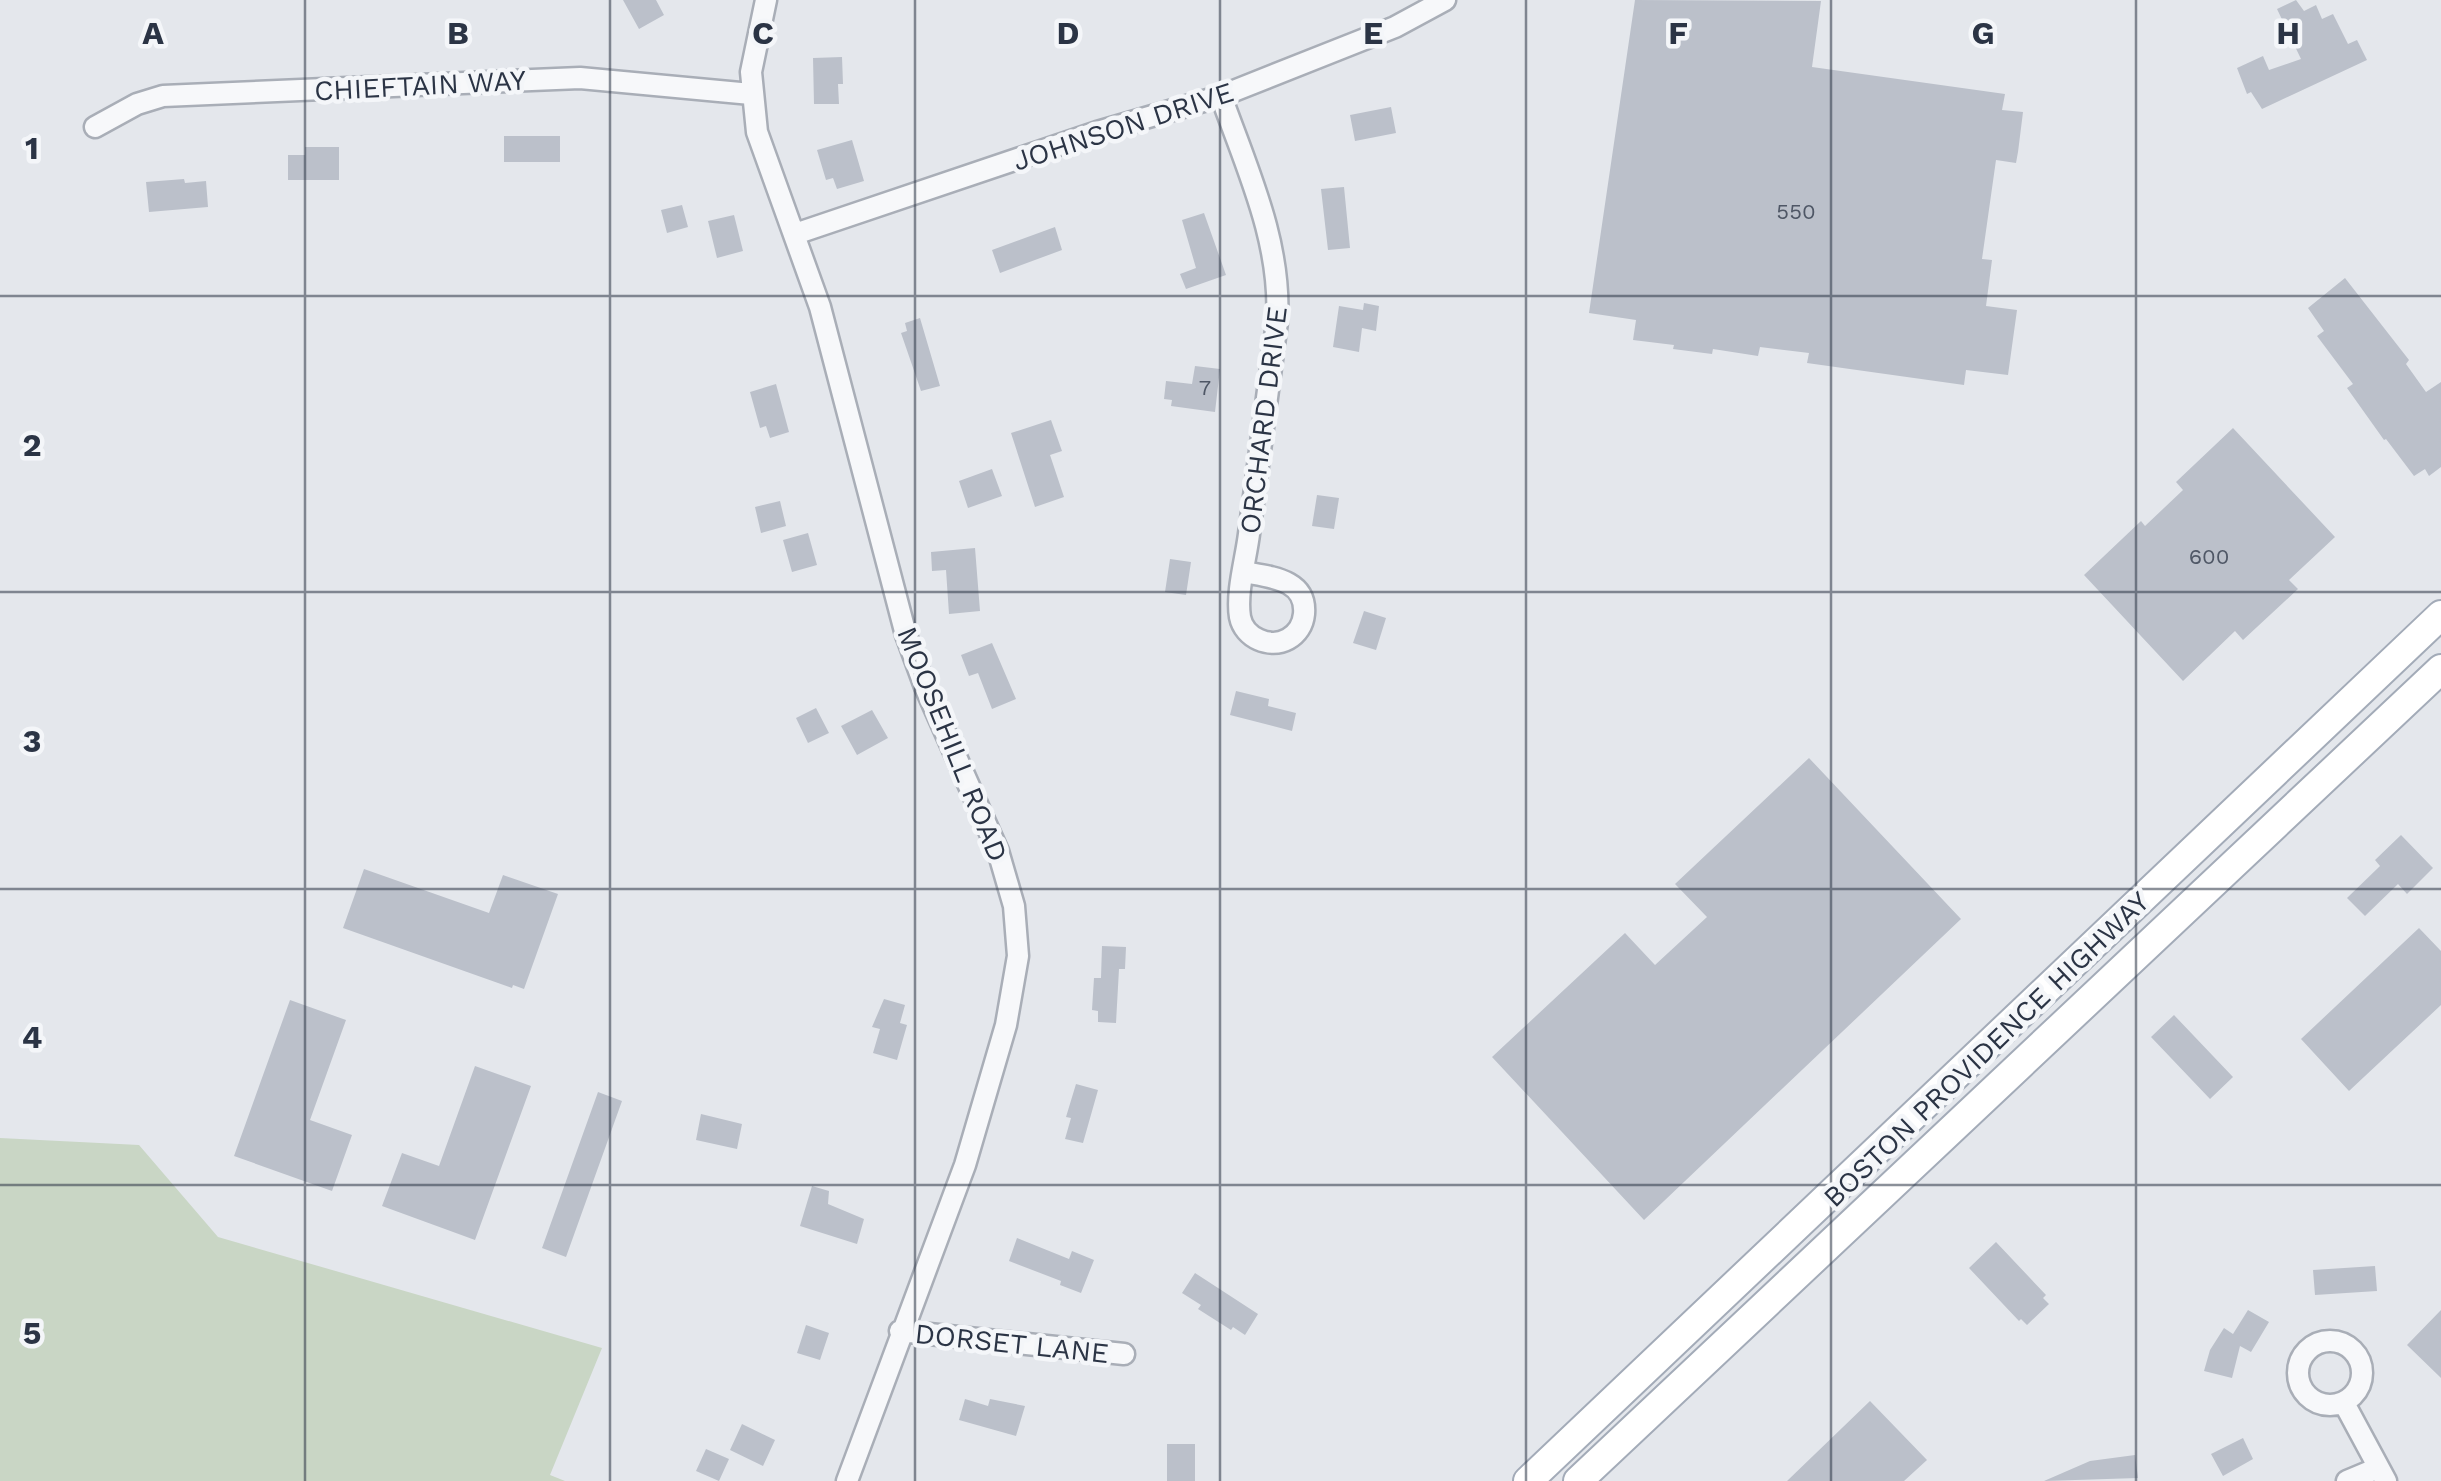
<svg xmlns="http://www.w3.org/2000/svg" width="2441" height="1481" font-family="'Work Sans',sans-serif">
  <rect width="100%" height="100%" fill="#e4e7ec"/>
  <!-- green -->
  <path fill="#c9d6c5" d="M0,1138l139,7 79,92 384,111 -52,127 15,6h-565z"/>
  <!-- building -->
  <path fill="#bbc0ca" d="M623,0h33l8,15 -25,14z
    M1635,0l186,1 -9,66 193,27 -3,16 21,2 -5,40 -2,11 -20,-3 -14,99 10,1 -6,46 31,4 -9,65 -42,-5 -2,15 -157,-22 2,-10 -49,-6 -2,9 -45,-7 -1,5 -39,-5 1,-4 -41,-5 3,-20 -47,-7z
    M2296,0l8,11 12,-6 6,14 11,-5 15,30 9,-4 10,20 -105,49 -11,-17 -4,2 -10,-26 26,-12 6,14 32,-11 -24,-50z
    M842,57l1,27h-5l1,20h-25l-1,-46z
    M1391,107l5,26 -41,8 -5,-26z
    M504,136h56v26h-56z
    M852,140l12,41 -27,8 -4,-11 -7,2 -9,-30z
    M305,147h34v33h-51v-25h17z
    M184,179l1,4 21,-2 2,26 -59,5 -3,-30z
    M1344,187l6,61 -22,2 -7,-61z
    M682,205l6,22 -21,6 -6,-23z
    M1204,213l22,62 -40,14 -6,-15 16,-6 -14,-48z
    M734,215l9,36 -26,7 -9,-37z
    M1055,227l7,23 -62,23 -8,-23z
    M2345,278l64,82 -3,4 20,28 15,-10v85l-12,9 -4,-7 -11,7 -28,-37 -2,1 -37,-52 6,-4 -36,-48 7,-5 -16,-23z
    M1364,303l15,3 -3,25 -14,-3 -3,24 -26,-5 6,-41 24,4z
    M920,318l20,68 -19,5 -20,-58 6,-2 -2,-8z
    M1195,366l25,3 -5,43 -44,-6 1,-6 -8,-1 2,-18 26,3z
    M776,384l13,48 -19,6 -4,-12 -6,2 -10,-36z
    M1051,420l11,31 -12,4 14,42 -29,10 -24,-74z
    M2233,428l102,109 -46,43 9,9 -55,51 -8,-9 -52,50 -99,-106 57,-54 4,5 38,-36 -7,-8z
    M992,469l10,27 -34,12 -9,-27z
    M1317,495l22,3 -5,31 -22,-3z
    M780,501l6,25 -25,7 -6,-26z
    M808,533l9,32 -25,7 -9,-32z
    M975,548l5,63 -31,3 -3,-44 -14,1 -1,-19z
    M1170,559l21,3 -5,33 -21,-3z
    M1364,611l22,7 -10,32 -23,-7z
    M992,643l24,56 -24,10 -14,-36 -9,3 -8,-21z
    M1236,691l33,8 -1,7 28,7 -4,18 -62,-16z
    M816,708l13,25 -21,10 -12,-25z
    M872,710l16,28 -31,17 -16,-29z
    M1809,758l152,161 -317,301 -152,-163 133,-124 30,32 52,-48 -32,-33z
    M2401,835l32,33 -26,26 -9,-10 -33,32 -18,-18 33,-32 -5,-6z
    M364,869l125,44 14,-38 55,19 -34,95 -11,-4 -1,3 -169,-60z
    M2419,928l22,23v54l-92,86 -48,-52z
    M1102,946l24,1 -1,22h-6l-3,54 -18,-1v-11l-6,-1 2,-32h7z
    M884,999l21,6 -5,18 7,2 -10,35 -24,-7 7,-24 -8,-2z
    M290,1000l56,20 -36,100 42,15 -20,56 -98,-35z
    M2174,1015l59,62 -23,22 -59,-62z
    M475,1066l56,20 -56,154 -93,-34 20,-53 37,13z
    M1076,1084l22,6 -15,53 -18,-4 6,-21 -5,-1z
    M598,1092l24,9 -56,156 -24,-9z
    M701,1114l41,10 -5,25 -41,-9z
    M812,1186l17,5 -1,13 36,15 -7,25 -57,-18z
    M1017,1238l52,21 3,-8 22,9 -13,33 -21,-8 1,-4 -52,-20z
    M1996,1242l50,53 -3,3 6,6 -22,21 -6,-6 -2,2 -50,-53z
    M2375,1266l2,25 -62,4 -2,-25z
    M1195,1273l63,41 -13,21 -12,-8 -2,3 -33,-21 3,-4 -19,-12z
    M2248,1310l21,12 -18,30 -11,-6 -8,32 -28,-7 6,-21 14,-22 9,6z
    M2441,1310v68l-34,-33z
    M806,1325l23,8 -9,27 -23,-7z
    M965,1399l23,7 2,-7 35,7 -9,30 -57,-16z
    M1870,1401l57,59 -23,21h-117z
    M742,1424l33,16 -12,26 -33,-16z
    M2243,1438l10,21 -30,17 -12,-22z
    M1167,1444h28v37h-28z
    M706,1449l23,10 -10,22 -23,-10z
    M2135,1455l3,23 -94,3 46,-20z"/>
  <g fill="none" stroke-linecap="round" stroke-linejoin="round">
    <defs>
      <path id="minor" d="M766,0l-15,72 6,60 63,175 86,328 19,52 73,164 16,55 4,50 -12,69 -41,140 -118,316
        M1221,96c26,73 61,147 56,226 -9,71 -19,141 -28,212 -3,25 -13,58 -9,83 4,21 30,32 48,22 9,-5 15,-14 16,-25 3,-35 -34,-37 -60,-42
        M95,127l42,-23 26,-8 417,-18 171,16
        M795,234l302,-102 124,-36 174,-69 50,-27
        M900,1331l224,23
        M2298 1373a32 32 0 1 1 64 0a32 32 0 1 1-64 0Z
        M2344,1403l42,78
        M2347,1481l31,-13"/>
      <path id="major" d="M1528,1481l913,-866
        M1578,1481l863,-812"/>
    </defs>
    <!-- minor casing -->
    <use href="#minor" stroke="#a9aeb7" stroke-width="25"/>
    <!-- major casing -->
    <use href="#major" stroke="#a3abb8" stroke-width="32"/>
    <!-- minor -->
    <use href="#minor" stroke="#f7f8fa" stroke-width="20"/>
    <!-- major -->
    <use href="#major" stroke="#fff" stroke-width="28"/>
  </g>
  <!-- grid -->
  <path fill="none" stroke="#2b3445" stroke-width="2.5" stroke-opacity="0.55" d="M305,0v1481M610,0v1481M915,0v1481M1220,0v1481M1526,0v1481M1831,0v1481M2136,0v1481M0,296h2441M0,592h2441M0,889h2441M0,1185h2441"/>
  <g text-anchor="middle" stroke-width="9" stroke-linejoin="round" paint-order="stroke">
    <!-- number labels -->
    <g font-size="22" fill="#4f5766">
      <text x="1796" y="219">550</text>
      <text x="1205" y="395">7</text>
      <text x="2209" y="564">600</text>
    </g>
    <!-- street labels -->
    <g font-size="28" fill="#2b3445" stroke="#f4f6f9">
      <text transform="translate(420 85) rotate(-3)" y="10">CHIEFTAIN WAY</text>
      <text transform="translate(1123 126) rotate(-18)" y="10">JOHNSON DRIVE</text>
      <text transform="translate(1263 420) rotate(-83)" y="10">ORCHARD DRIVE</text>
      <text transform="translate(953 744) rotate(68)" y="10">MOOSEHILL ROAD</text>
      <text transform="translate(1986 1049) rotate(-44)" y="10">BOSTON PROVIDENCE HIGHWAY</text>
      <text transform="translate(1012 1343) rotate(6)" y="10">DORSET LANE</text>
    </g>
  </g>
  <g font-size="32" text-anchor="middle" font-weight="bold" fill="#2b3445" stroke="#f4f6f9" stroke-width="9" stroke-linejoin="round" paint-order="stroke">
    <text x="153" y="44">A</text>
    <text x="458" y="44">B</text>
    <text x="763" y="44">C</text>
    <text x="1068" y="44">D</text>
    <text x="1373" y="44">E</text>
    <text x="1678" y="44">F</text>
    <text x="1983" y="44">G</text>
    <text x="2288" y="44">H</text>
    <text x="32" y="159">1</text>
    <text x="32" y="456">2</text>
    <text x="32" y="752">3</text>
    <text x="32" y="1048">4</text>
    <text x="32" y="1344">5</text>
  </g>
</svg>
